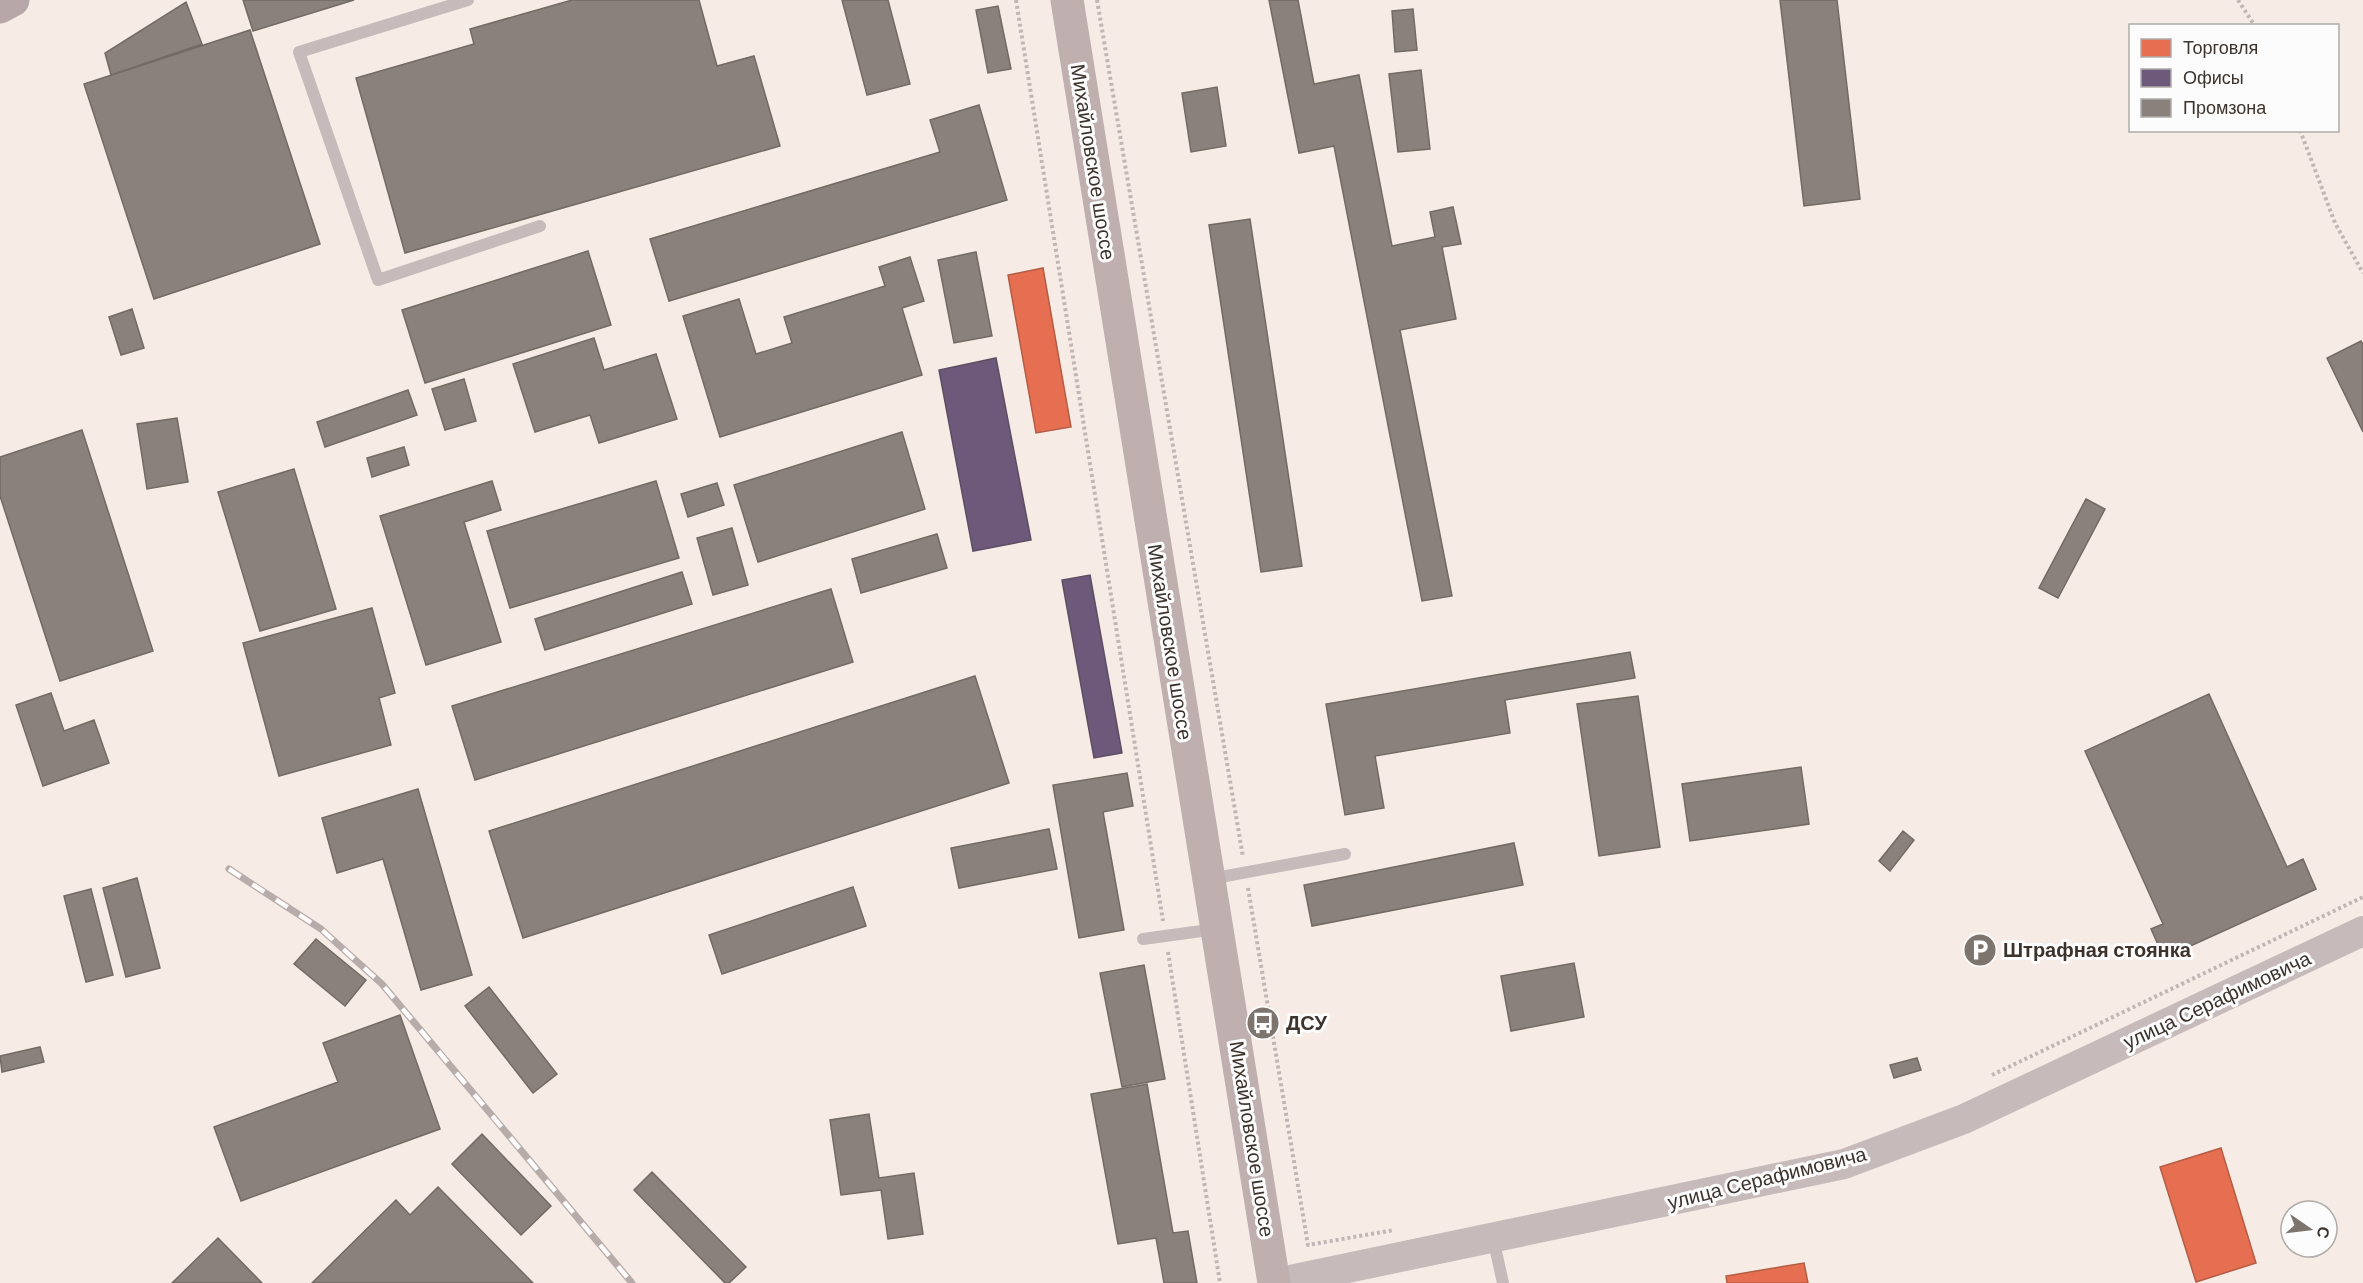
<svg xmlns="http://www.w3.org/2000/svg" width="2363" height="1283" font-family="'DM Sans',sans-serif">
  <rect width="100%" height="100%" fill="#f7ece5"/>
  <!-- shops -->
  <path fill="#e76f51" stroke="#b45d46" stroke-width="1.5" d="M1043,268l28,159 -35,6 -28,-158z
    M2221,1148l35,115 -60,19 -36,-115z
    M1804,1263l4,20h-81l-1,-7z"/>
  <!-- offices -->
  <path fill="#6d597a" stroke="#5e4e63" stroke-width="1.5" d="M996,358l35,182 -58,11 -34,-181z
    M1090,575l32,178 -28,5 -32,-178z"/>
  <!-- industry -->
  <path fill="#8a817c" stroke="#736a64" stroke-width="1.5" d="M243,0h111l-101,31z
    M572,0h127l18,66 37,-10 26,90 -375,107 -49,-175 118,-34 -4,-15z
    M842,0h46l22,84 -43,11z
    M1269,0h29l16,84 45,-9 33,171 43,-9 -5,-25 23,-5 8,37 -19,3 14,72 -56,11 52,266 -30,5 -88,-455 -35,7z
    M1780,0h57l23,199 -56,7z
    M186,2l16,42 -91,31 -6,-22z
    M998,6l13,63 -23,4 -12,-63z
    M1413,9l4,41 -22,2 -3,-41z
    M250,30l70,214 -166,55 -70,-215z
    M1421,70l9,79 -32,3 -9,-78z
    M1217,87l9,59 -35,6 -9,-59z
    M979,105l28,95 -338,101 -19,-62 290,-87 -10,-32z
    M1250,219l52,347 -41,6 -52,-347z
    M588,251l23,74 -186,58 -23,-73z
    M976,252l16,84 -38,7 -16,-83z
    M910,257l14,44 -22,7 20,67 -202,62 -37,-121 56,-17 17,55 36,-11 -8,-26 101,-31 -6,-19z
    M132,309l12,39 -23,7 -12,-38z
    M594,338l10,32 52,-16 21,65 -78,24 -9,-28 -55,17 -22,-68z
    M2361,341l2,3v88l-36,-74z
    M464,379l12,42 -31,9 -13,-41z
    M408,390l9,25 -92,32 -8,-25z
    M177,418l11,64 -41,7 -10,-65z
    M82,430l71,221 -93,30 -60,-185v-39z
    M902,432l23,77 -167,53 -24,-77z
    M404,447l5,18 -37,12 -5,-19z
    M294,469l42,140 -76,22 -42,-139z
    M492,481l9,29 -37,12 37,120 -75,23 -46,-149z
    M656,481l23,77 -169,50 -23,-77z
    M717,483l7,22 -36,12 -7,-23z
    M2086,499l19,10 -47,89 -19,-10z
    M732,528l16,57 -35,10 -16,-57z
    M937,534l10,34 -86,25 -9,-34z
    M682,572l10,32 -147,46 -10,-31z
    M831,589l22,73 -378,118 -23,-74z
    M372,608l23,85 -16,5 12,47 -112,31 -36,-133z
    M1630,652l5,26 -130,22 5,33 -135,23 9,52 -39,7 -19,-111z
    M975,676l34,107 -486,155 -34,-107z
    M51,693l13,38 30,-11 15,43 -66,23 -27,-81z
    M2209,694l78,173 16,-8 13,30 -152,69 -13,-29 12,-5 -78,-173z
    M1638,696l22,151 -61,9 -22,-152z
    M1801,767l8,57 -119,17 -8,-57z
    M1127,773l6,33 -30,6 21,118 -45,8 -26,-153z
    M418,789l54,186 -51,15 -38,-131 -46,14 -15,-55z
    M1049,829l8,40 -98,19 -8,-40z
    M1903,831l11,9 -24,31 -11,-10z
    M1514,843l9,42 -211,41 -8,-41z
    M137,878l23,90 -34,9 -23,-89z
    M853,887l13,39 -144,48 -13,-39z
    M91,889l22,86 -27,7 -22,-86z
    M316,939l50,41 -21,26 -51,-42z
    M1574,963l10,54 -73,14 -10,-55z
    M1144,965l21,114 -43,8 -22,-114z
    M489,987l68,87 -24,19 -68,-87z
    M400,1015l40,114 -199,72 -27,-74 124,-45 -15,-39z
    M40,1047l4,15 -42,10 -2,-16z
    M1917,1058l4,12 -27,8 -4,-13z
    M1147,1084l26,149 15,-2 9,52h-33l-8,-45 -38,6 -27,-150z
    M869,1114l10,64 35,-5 9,61 -35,5 -7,-49 -40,5 -11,-75z
    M482,1134l69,72 -30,29 -69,-71z
    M652,1172l94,95 -17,16h-4l-91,-93z
    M438,1187l95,96h-221l84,-83 14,15z
    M218,1238l44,45h-90z"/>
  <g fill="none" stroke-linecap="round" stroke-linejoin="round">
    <!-- path -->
    <path stroke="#c1b6b5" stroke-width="4" stroke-dasharray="3 3" stroke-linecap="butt" d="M1016,0l147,921
      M1097,0l146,857
      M2238,0l17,26
      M2300,130l35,93 28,50
      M1248,888l60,357 86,-15
      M1168,952l52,331
      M1992,1075l371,-178"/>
    <!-- service -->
    <path stroke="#c7baba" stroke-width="12" d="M468,0l-169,52 79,228 162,-54
      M1210,879l135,-25
      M1143,939l73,-10
      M1493,1238l10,45"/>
    <!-- tertiary -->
    <path stroke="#c7baba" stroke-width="30" d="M1276,1283l568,-119 120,-45 399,-188"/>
    <!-- secondary -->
    <path stroke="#bfafaf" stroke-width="33" d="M1067,0l207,1283"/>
    <!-- primary -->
    <path stroke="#b8a7a8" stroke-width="33" d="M0,7l13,-7"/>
    <defs>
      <path id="rail" d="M229,869l92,60 61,55 250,299"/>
    </defs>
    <!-- rail casing -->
    <use href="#rail" stroke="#b7acaa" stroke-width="7"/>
    <!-- rail -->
    <use href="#rail" stroke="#fcfcfc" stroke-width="4.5" stroke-dasharray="14" stroke-linecap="butt"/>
  </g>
  <!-- icons -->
  <defs>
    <symbol id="parking-disc" viewBox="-11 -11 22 22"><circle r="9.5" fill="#7d746d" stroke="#fcfcfc"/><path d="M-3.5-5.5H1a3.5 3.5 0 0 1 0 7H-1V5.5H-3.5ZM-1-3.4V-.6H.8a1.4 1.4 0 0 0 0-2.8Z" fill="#fff"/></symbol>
    <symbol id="bus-disc" viewBox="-11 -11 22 22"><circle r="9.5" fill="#7d746d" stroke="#fcfcfc"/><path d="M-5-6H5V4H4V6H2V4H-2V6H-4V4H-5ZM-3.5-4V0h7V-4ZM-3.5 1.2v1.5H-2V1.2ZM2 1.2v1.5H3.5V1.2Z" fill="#fff"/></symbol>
  </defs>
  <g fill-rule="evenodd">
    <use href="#parking-disc" x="1961" y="931" width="38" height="38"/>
    <use href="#bus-disc" x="1244" y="1004" width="38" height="38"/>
  </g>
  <g text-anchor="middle" stroke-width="6" stroke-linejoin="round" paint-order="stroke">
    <!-- street labels -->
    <g font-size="20" fill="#3c332d" stroke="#fcfcfc">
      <text transform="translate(1093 162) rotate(81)" y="7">Михайловское шоссе</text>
      <text transform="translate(1170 642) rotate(81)" y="7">Михайловское шоссе</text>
      <text transform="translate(2217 1000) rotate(-25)" y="7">улица Серафимовича</text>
      <text transform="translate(1252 1139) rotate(81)" y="7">Михайловское шоссе</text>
      <text transform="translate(1767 1178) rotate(-14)" y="7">улица Серафимовича</text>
    </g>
    <!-- poi labels -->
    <g font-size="20" font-weight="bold" fill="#3c332d" stroke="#fcfcfc" text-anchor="start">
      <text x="2003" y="957">Штрафная стоянка</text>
      <text x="1286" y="1030">ДСУ</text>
    </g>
  </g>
  <!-- legend -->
  <rect x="2129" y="24" width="210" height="108" fill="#fcfcfc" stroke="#afaca9" stroke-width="1.5"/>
  <rect x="2141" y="39" width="30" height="18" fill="#e76f51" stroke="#afaca9" stroke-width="1.5"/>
  <text x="2183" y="54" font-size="18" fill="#3c332d">Торговля</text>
  <rect x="2141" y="69" width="30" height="18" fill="#6d597a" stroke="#afaca9" stroke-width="1.5"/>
  <text x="2183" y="84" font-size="18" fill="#3c332d">Офисы</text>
  <rect x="2141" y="99" width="30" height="18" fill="#8a817c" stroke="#afaca9" stroke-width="1.5"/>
  <text x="2183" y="114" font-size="18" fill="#3c332d">Промзона</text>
  <!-- north arrow -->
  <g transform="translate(2309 1229) rotate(104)"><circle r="28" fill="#fcfcfc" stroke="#afaca9" stroke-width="1.5"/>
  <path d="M0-4.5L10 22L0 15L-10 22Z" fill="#7d746d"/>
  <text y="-9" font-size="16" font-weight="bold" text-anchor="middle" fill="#3c332d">С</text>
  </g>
</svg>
